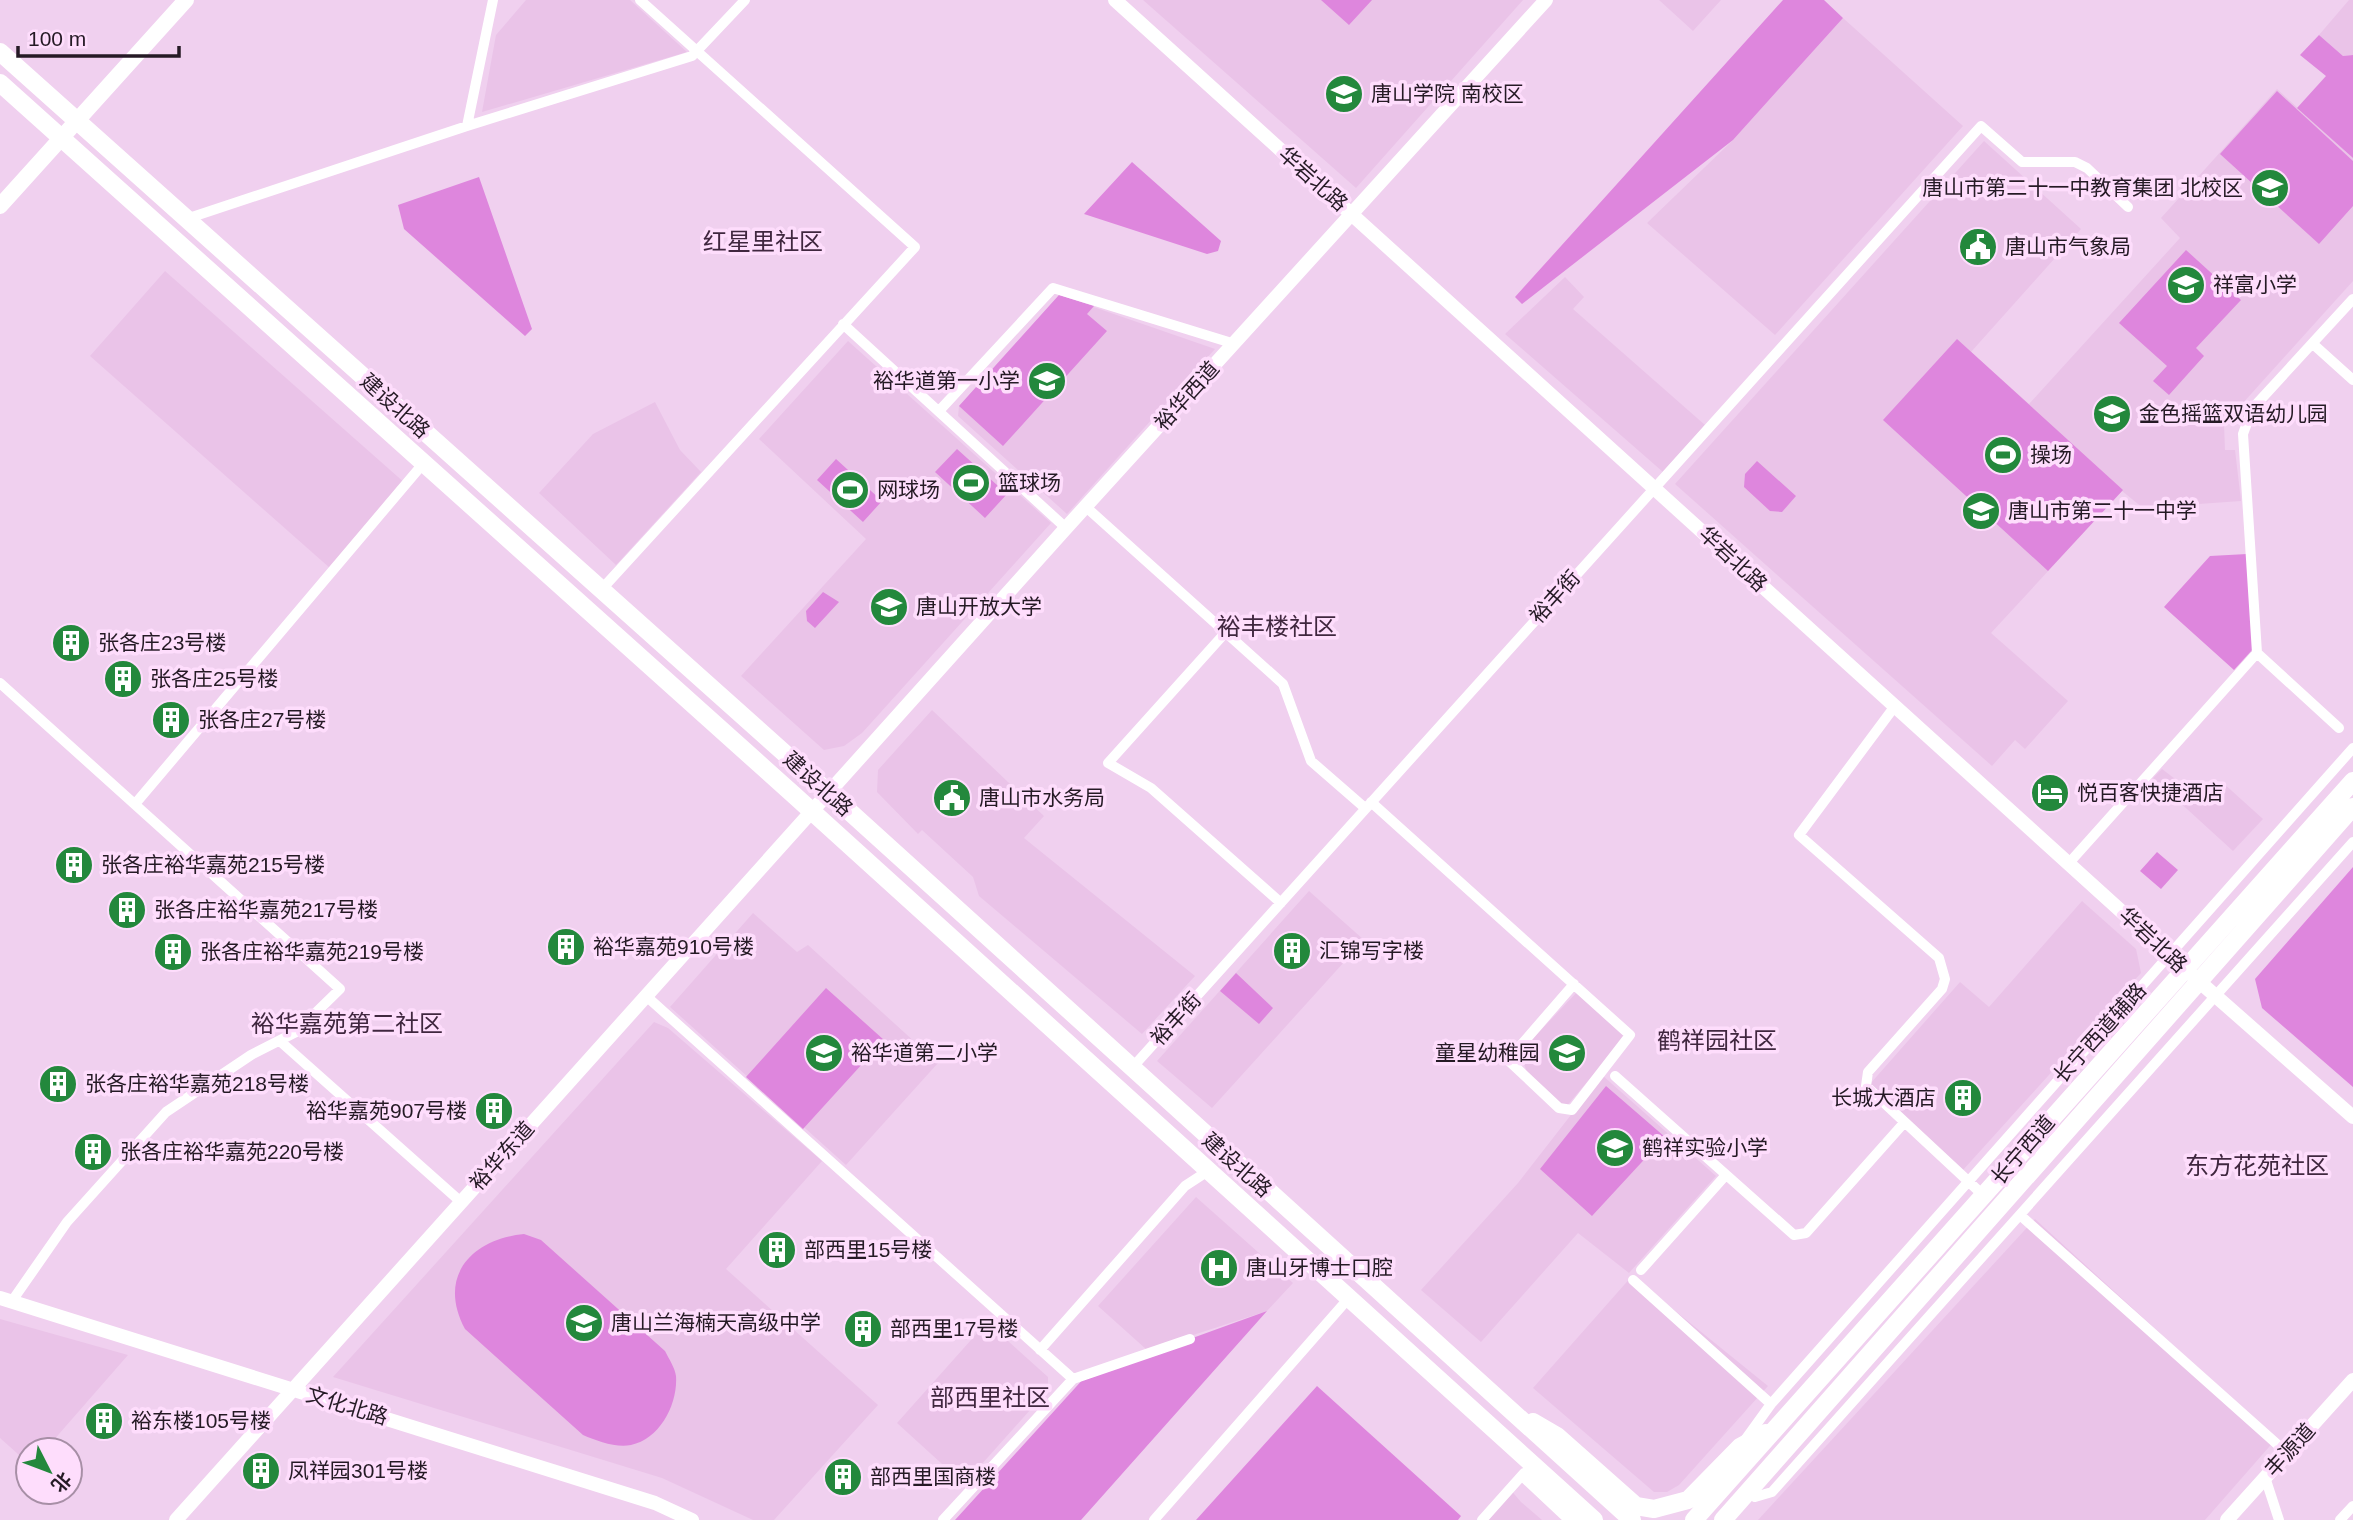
<svg xmlns="http://www.w3.org/2000/svg" width="2353" height="1520" font-family="Arial,'Noto Sans SC',sans-serif">
  <rect width="100%" height="100%" fill="#f0d0ef"/>
  <!-- built -->
  <path fill="#eac3e8" d="M526,0h104l57,52 -205,60 14,-77z
    M1143,0h380l-167,188z
    M1659,0h62l-28,31z
    M2349,0h4v55l-10,1 -24,-21z
    M1843,18l120,108 -188,209 -128,-112 86,-83z
    M2277,89l76,69v123l-129,143 1,26h10l6,51 -98,7 -21,-17 -131,142 77,68 -43,48 -10,-9 -23,26 -317,-282 309,-343 97,88 -110,123 58,52 151,-166 -19,-20z
    M165,271l241,213 -75,85 -241,-213z
    M1565,277l19,20 -11,12 132,116 -42,47 -158,-138z
    M1059,295l156,54 -148,165 -109,-98 1,-10z
    M848,341l203,182 -189,210 -18,13 -20,4 -83,-74 125,-137 -107,-100z
    M655,402l25,48 21,22 -85,93 -77,-72 54,-59z
    M932,710l112,106 -20,22 171,138 -53,58 -163,-138 -6,-19 -51,-47 -4,4 -41,-42 1,-22z
    M2162,769l42,32 18,-19 41,37 -30,32 -80,-73z
    M1309,891l55,49 -152,168 -55,-47z
    M2082,901l54,48 5,24 -178,197 -89,-78 -4,-8 90,-102 29,25z
    M753,913l44,39 11,-7 130,118 -92,102 -176,-158z
    M1577,992l49,44 -61,72 -38,-36 -6,-16 2,-7z
    M654,1022l14,6 154,133 -96,108 152,136 -104,115h-21l-91,-42 -329,-101z
    M1602,1075l114,101 -87,97 -51,-40 -97,109 -60,-52 97,-107z
    M1196,1197l97,86 -26,28 -120,39 -49,-44z
    M2035,1219l241,220 -71,81h-447z
    M1632,1276l136,110 -89,99 -12,7h-13l-121,-104z
    M0,1319l128,36 -83,95h-17v13l-28,-25z
    M987,1322l61,55v13l-84,94 -67,-61z
    M1509,1488l12,14 21,18h-61z"/>
  <!-- green -->
  <path fill="#de86dd" d="M1321,0h51l-23,25z
    M1783,0h41l19,18 -110,122 -211,164 -7,-7z
    M2319,35l24,21 10,-1v103l-56,-50 29,-32 -26,-21z
    M2277,91l76,70v45l-34,38 -99,-90z
    M1132,162l89,79 -3,10 -11,3 -123,-40z
    M479,177l53,152 -7,7 -121,-107 -6,-24z
    M2186,250l55,50 -45,48 8,8 -35,39 -16,-14 14,-15 -48,-43z
    M1059,295l35,11 -7,8 20,17 -104,115 -44,-40z
    M1957,339l166,151 -75,81 -165,-151z
    M957,449l50,45 -22,24 -50,-46z
    M836,459l46,42 -19,21 -46,-42z
    M1757,461l39,35 -14,16 -12,-1 -26,-24 1,-13z
    M2247,554l6,95 -19,21 -70,-63 46,-51z
    M823,592l16,10 -24,26 -8,-7 -1,-10z
    M2157,852l21,18 -17,19 -21,-18z
    M2353,867v220l-91,-79 -7,-29z
    M1236,973l37,35 -14,16 -39,-33z
    M826,988l58,52 -81,89 -57,-52z
    M1606,1086l59,51 -73,79 -52,-47z
    M524,1234l17,6 124,111c4,8 10,17 11,25 2,28 -16,63 -45,69 -15,3 -34,-4 -48,-10l-118,-106c-28,-52 6,-90 59,-95z
    M1267,1311l-186,209h-126l130,-143z
    M1317,1386l144,130 -3,4h-262z"/>
  <g fill="none" stroke-linecap="round" stroke-linejoin="round">
    <!-- minor -->
    <path stroke="#fff" stroke-width="10" d="M467,126l26,-126
      M186,219l281,-93 225,-70 53,-56
      M843,324l223,204
      M2313,344l40,36
      M939,411l114,-123 182,56
      M1086,507l197,177 28,77 54,47
      M601,590l314,-343 -275,-247
      M1225,633l-117,130 43,25 130,115
      M0,683l340,306 -44,43 -45,23 -85,57 -99,110 -55,79
      M1895,706l-96,129 140,123 6,21 -3,10 -74,83 -2,14 117,109
      M2339,728l-82,-75 -14,-219 9,-25 101,-110
      M1371,802l259,233 -58,75 -13,-2 -51,-48 66,-76
      M135,804l287,-339
      M2069,863l188,-210
      M645,995l428,384 -130,141
      M281,1042l180,160
      M1131,1069l850,-943 41,36h53l12,6 41,39
      M1615,1076l179,159 12,-2 97,-109
      M2020,1215l267,238
      M1641,1270l84,-94
      M1633,1280l138,124
      M1040,1350l145,-164 23,-15
      M1073,1379l117,-40
      M1745,1440l26,-36 582,-656
      M2265,1477l14,43
      M1755,1497l17,-5 581,-650
      M1154,1520l194,-221
      M1482,1520l42,-47
      M2340,1520l13,-14"/>
    <!-- tertiary -->
    <path stroke="#fff" stroke-width="14" d="M1115,0l1070,969 168,148
      M0,1298l655,205 37,17
      M176,1520l890,-992 480,-528
      M2227,1520l126,-140"/>
    <!-- secondary -->
    <path stroke="#fff" stroke-width="16" d="M0,206l186,-206"/>
    <!-- primary -->
    <path stroke="#fff" stroke-width="18" d="M0,52l829,741 803,727
      M0,83l795,713 799,724
      M1533,1422l24,14 79,70 18,3 34,-9 52,-53 26,-14
      M1528,1476l47,44
      M1694,1520l659,-739
      M1723,1520l630,-713"/>
  </g>
  <!-- icons -->
  <defs>
    <symbol id="university-disc" viewBox="-11 -11 22 22"><circle r="9.5" fill="#23883c" stroke="#feddfc"/><path d="M0-5L7-2L0 1L-7-2ZM-4 1L0 2.5L4 1V4Q0 6-4 4Z" fill="#fff"/></symbol>
    <symbol id="school-disc" viewBox="-11 -11 22 22"><circle r="9.5" fill="#23883c" stroke="#feddfc"/><path d="M0-5L7-2L0 1L-7-2ZM-4 1L0 2.5L4 1V4Q0 6-4 4Z" fill="#fff"/></symbol>
    <symbol id="civic-disc" viewBox="-11 -11 22 22"><circle r="9.5" fill="#23883c" stroke="#feddfc"/><path d="M-.6-6.5H3V-4.5H.6V-3L4-1V1h2V6H-6V1h2V-1L-.6-3ZM-1.2 2.5V6h2.4V2.5Z" fill="#fff"/></symbol>
    <symbol id="stadium-disc" viewBox="-11 -11 22 22"><circle r="9.5" fill="#23883c" stroke="#feddfc"/><path d="M0-5a6.5 5 0 1 0 0 10a6.5 5 0 1 0 0-10ZM-3.5-1.8h7v3.6h-7Z" fill="#fff"/></symbol>
    <symbol id="building-disc" viewBox="-11 -11 22 22"><circle r="9.5" fill="#23883c" stroke="#feddfc"/><path d="M-4-6H4V6H1V3H-1V6H-4ZM-2.5-4.3h1.7v1.8h-1.7ZM.8-4.3h1.7v1.8H.8ZM-2.5-1h1.7V.8h-1.7ZM.8-1h1.7V.8H.8Z" fill="#fff"/></symbol>
    <symbol id="hotel-disc" viewBox="-11 -11 22 22"><circle r="9.5" fill="#23883c" stroke="#feddfc"/><path d="M-6-4.5h1.5V1H6V5H4.5V3h-9V5H-6ZM-4 0a1.8 1.8 0 1 1 3.6 0ZM.5 0V-2.5h3Q6-2.5 6 0Z" fill="#fff"/></symbol>
    <symbol id="hospital-disc" viewBox="-11 -11 22 22"><circle r="9.5" fill="#23883c" stroke="#feddfc"/><path d="M-5-5h3v3.5h4V-5h3V5h-3V1.5h-4V5h-3Z" fill="#fff"/></symbol>
  </defs>
  <g fill-rule="evenodd">
    <use href="#university-disc" x="1322" y="72" width="44" height="44"/>
    <use href="#school-disc" x="2248" y="166" width="44" height="44"/>
    <use href="#civic-disc" x="1956" y="225" width="44" height="44"/>
    <use href="#school-disc" x="2164" y="263" width="44" height="44"/>
    <use href="#school-disc" x="1025" y="359" width="44" height="44"/>
    <use href="#school-disc" x="2090" y="392" width="44" height="44"/>
    <use href="#stadium-disc" x="1981" y="433" width="44" height="44"/>
    <use href="#stadium-disc" x="949" y="461" width="44" height="44"/>
    <use href="#stadium-disc" x="828" y="468" width="44" height="44"/>
    <use href="#school-disc" x="1959" y="489" width="44" height="44"/>
    <use href="#university-disc" x="867" y="585" width="44" height="44"/>
    <use href="#building-disc" x="49" y="621" width="44" height="44"/>
    <use href="#building-disc" x="101" y="657" width="44" height="44"/>
    <use href="#building-disc" x="149" y="698" width="44" height="44"/>
    <use href="#hotel-disc" x="2028" y="771" width="44" height="44"/>
    <use href="#civic-disc" x="930" y="776" width="44" height="44"/>
    <use href="#building-disc" x="52" y="843" width="44" height="44"/>
    <use href="#building-disc" x="105" y="888" width="44" height="44"/>
    <use href="#building-disc" x="544" y="925" width="44" height="44"/>
    <use href="#building-disc" x="1270" y="929" width="44" height="44"/>
    <use href="#building-disc" x="151" y="930" width="44" height="44"/>
    <use href="#school-disc" x="802" y="1031" width="44" height="44"/>
    <use href="#school-disc" x="1545" y="1031" width="44" height="44"/>
    <use href="#building-disc" x="36" y="1062" width="44" height="44"/>
    <use href="#building-disc" x="1941" y="1076" width="44" height="44"/>
    <use href="#building-disc" x="472" y="1089" width="44" height="44"/>
    <use href="#school-disc" x="1593" y="1126" width="44" height="44"/>
    <use href="#building-disc" x="71" y="1130" width="44" height="44"/>
    <use href="#building-disc" x="755" y="1228" width="44" height="44"/>
    <use href="#hospital-disc" x="1197" y="1246" width="44" height="44"/>
    <use href="#school-disc" x="562" y="1301" width="44" height="44"/>
    <use href="#building-disc" x="841" y="1307" width="44" height="44"/>
    <use href="#building-disc" x="82" y="1399" width="44" height="44"/>
    <use href="#building-disc" x="239" y="1449" width="44" height="44"/>
    <use href="#building-disc" x="821" y="1455" width="44" height="44"/>
  </g>
  <g text-anchor="middle" stroke-width="7" stroke-linejoin="round" paint-order="stroke">
    <!-- poi labels -->
    <g font-size="21" fill="#251a25" stroke="#feddfc" text-anchor="start">
      <text x="1371" y="101">唐山学院 南校区</text>
      <text x="2243" y="195" text-anchor="end">唐山市第二十一中教育集团 北校区</text>
      <text x="2005" y="254">唐山市气象局</text>
      <text x="2213" y="292">祥富小学</text>
      <text x="1020" y="388" text-anchor="end">裕华道第一小学</text>
      <text x="2139" y="421">金色摇篮双语幼儿园</text>
      <text x="2030" y="462">操场</text>
      <text x="998" y="490">篮球场</text>
      <text x="877" y="497">网球场</text>
      <text x="2008" y="518">唐山市第二十一中学</text>
      <text x="916" y="614">唐山开放大学</text>
      <text x="98" y="650">张各庄23号楼</text>
      <text x="150" y="686">张各庄25号楼</text>
      <text x="198" y="727">张各庄27号楼</text>
      <text x="2077" y="800">悦百客快捷酒店</text>
      <text x="979" y="805">唐山市水务局</text>
      <text x="101" y="872">张各庄裕华嘉苑215号楼</text>
      <text x="154" y="917">张各庄裕华嘉苑217号楼</text>
      <text x="593" y="954">裕华嘉苑910号楼</text>
      <text x="1319" y="958">汇锦写字楼</text>
      <text x="200" y="959">张各庄裕华嘉苑219号楼</text>
      <text x="851" y="1060">裕华道第二小学</text>
      <text x="1540" y="1060" text-anchor="end">童星幼稚园</text>
      <text x="85" y="1091">张各庄裕华嘉苑218号楼</text>
      <text x="1936" y="1105" text-anchor="end">长城大酒店</text>
      <text x="467" y="1118" text-anchor="end">裕华嘉苑907号楼</text>
      <text x="1642" y="1155">鹤祥实验小学</text>
      <text x="120" y="1159">张各庄裕华嘉苑220号楼</text>
      <text x="804" y="1257">部西里15号楼</text>
      <text x="1246" y="1275">唐山牙博士口腔</text>
      <text x="611" y="1330">唐山兰海楠天高级中学</text>
      <text x="890" y="1336">部西里17号楼</text>
      <text x="131" y="1428">裕东楼105号楼</text>
      <text x="288" y="1478">凤祥园301号楼</text>
      <text x="870" y="1484">部西里国商楼</text>
    </g>
    <!-- street labels -->
    <g font-size="21" fill="#251a25" stroke="#feddfc">
      <text transform="translate(1313 179) rotate(42)" y="7">华岩北路</text>
      <text transform="translate(1187 396) rotate(-48)" y="7">裕华西道</text>
      <text transform="translate(395 406) rotate(42)" y="7">建设北路</text>
      <text transform="translate(1733 559) rotate(43)" y="7">华岩北路</text>
      <text transform="translate(1555 597) rotate(-48)" y="7">裕丰街</text>
      <text transform="translate(818 784) rotate(42)" y="7">建设北路</text>
      <text transform="translate(2153 940) rotate(43)" y="7">华岩北路</text>
      <text transform="translate(1176 1019) rotate(-48)" y="7">裕丰街</text>
      <text transform="translate(2100 1033) rotate(-48)" y="7">长宁西道辅路</text>
      <text transform="translate(2023 1150) rotate(-49)" y="7">长宁西道</text>
      <text transform="translate(502 1156) rotate(-48)" y="7">裕华东道</text>
      <text transform="translate(1237 1165) rotate(42)" y="7">建设北路</text>
      <text transform="translate(347 1406) rotate(17)" y="7">文化北路</text>
      <text transform="translate(2290 1450) rotate(-48)" y="7">丰源道</text>
    </g>
    <!-- quarter labels -->
    <g font-size="24" fill="#40273f" stroke="#feddfc">
      <text x="763" y="250">红星里社区</text>
      <text x="1277" y="635">裕丰楼社区</text>
      <text x="347" y="1032">裕华嘉苑第二社区</text>
      <text x="1717" y="1049">鹤祥园社区</text>
      <text x="2257" y="1174">东方花苑社区</text>
      <text x="990" y="1406">部西里社区</text>
    </g>
  </g>
  <!-- north arrow -->
  <g transform="translate(49 1471) rotate(132)"><circle r="33" fill="#feddfc" stroke="#a78fa6" stroke-width="2"/>
  <path d="M0-5L12 26L0 18L-12 26Z" fill="#23883c"/>
  <text y="-10" font-size="19" font-weight="bold" text-anchor="middle" fill="#251a25">北</text>
  </g>
  <!-- scale -->
  <path d="M18 46v10h161v-10" fill="none" stroke="#251a25" stroke-width="3.5"/>
  <text x="28" y="46" font-size="21" fill="#251a25" stroke="#feddfc" stroke-width="5" paint-order="stroke">100 m</text>
</svg>
